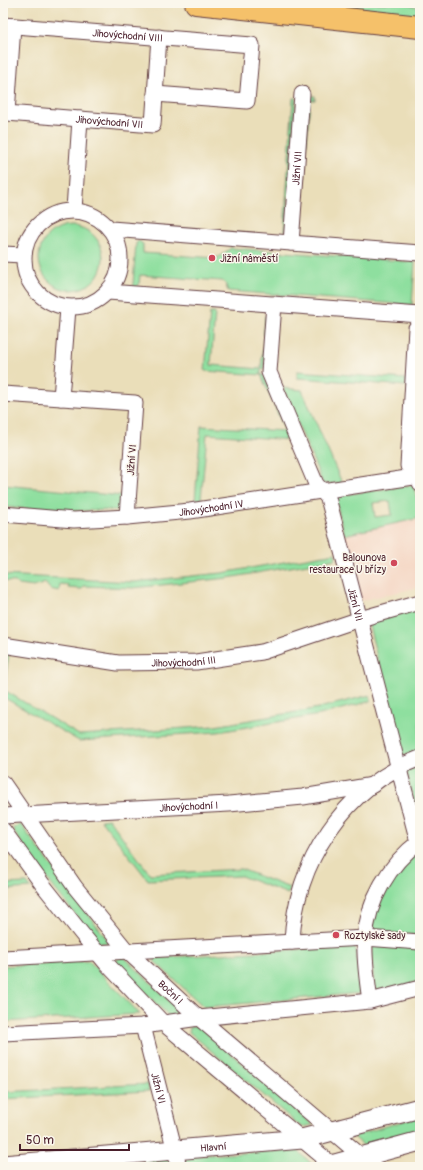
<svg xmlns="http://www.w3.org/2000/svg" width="423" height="1170" font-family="Pangolin,sans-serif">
  <rect width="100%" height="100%" fill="#fbf7ec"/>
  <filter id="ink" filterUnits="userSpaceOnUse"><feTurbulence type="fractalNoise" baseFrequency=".025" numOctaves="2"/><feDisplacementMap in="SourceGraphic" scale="8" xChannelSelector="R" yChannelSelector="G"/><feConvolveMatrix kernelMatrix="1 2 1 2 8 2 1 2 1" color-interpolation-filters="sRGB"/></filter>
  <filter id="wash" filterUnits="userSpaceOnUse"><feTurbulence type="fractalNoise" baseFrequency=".012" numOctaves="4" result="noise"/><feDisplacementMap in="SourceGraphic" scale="16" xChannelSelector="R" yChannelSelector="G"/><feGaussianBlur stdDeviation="0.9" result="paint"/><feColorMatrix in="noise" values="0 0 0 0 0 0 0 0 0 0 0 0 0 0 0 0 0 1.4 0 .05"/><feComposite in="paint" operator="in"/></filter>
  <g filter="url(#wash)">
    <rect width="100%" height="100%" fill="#eadeb9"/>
    <!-- built -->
    <path fill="#f4d3c0" d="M420,518v69l-60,14 -16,-66z"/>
    <!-- green -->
    <path fill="#8edf9f" stroke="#6c7f65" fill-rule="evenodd" d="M261,3h145l14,5v10z
      M311,96h4v4h-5l-10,132h-2l10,-132z
      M293,98h3l-10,133h-2z
      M39 258a32 32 0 1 1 64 0a32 32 0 1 1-64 0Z
      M139,241l4,3v9l74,5 14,-10 184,14 -3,43 -184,-14 -3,-8 -3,-2 -82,-6 -1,10 -4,3 -2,-4 3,-41z
      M210,313h5l-4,52 50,4 4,-53 2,1 -3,52h-3v6h3l27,65 -84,-6 -6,65 -6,1 6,-74 84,5 -24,-56 -56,-4z
      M420,364v99l-4,2 -2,-3z
      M297,371l109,8v7l-109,-8z
      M283,388l19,2 40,93 -19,1z
      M3,485l120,11v14l-62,1 -58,-4z
      M413,485l7,25v8l-76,17 -9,-39zM390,501l2,14 -17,2 -2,-14z
      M335,553l1,6 -108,19 -95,10 -50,-2 -1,3 -14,-1 1,-3 -9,-1 -1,7 -9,-2 -5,-6 -11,4 -15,-2 -4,-3 -12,-1v-6l130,7 89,-9z
      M420,607v144l-18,5 -34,-134z
      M3,652l6,1 -5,37 75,45 136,-9 104,-18 51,-13 1,6 -51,14 -102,17 -139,9 -76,-44z
      M420,765v60l-14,-53z
      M109,819l41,55 91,-5 49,19 -2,6 -47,-18 -93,4 -47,-60z
      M18,825h3l89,118h-12l-44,-55 -40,-56 -1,-4z
      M420,848v88l-45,-5 -3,-4 5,-21 17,-32z
      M27,883l4,5 -28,2v-6z
      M371,942l49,5v34l-40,12 -4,-2 -2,-3z
      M355,946l7,47 -158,14 -50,-46 1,-3z
      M120,957h4l52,50 1,3 -2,5 -6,1 -53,-51 1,-5z
      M89,961l51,53 -137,8v-56z
      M199,1026l114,99 -12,2 -112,-95 1,-5z
      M148,1084l1,7 -146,8v-7z
      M420,1116v17l-53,16 -14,-13z
      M297,1150l15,14 -44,3h-84v-8l5,-3z
      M170,1159l2,8h-109z"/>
  </g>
  <g filter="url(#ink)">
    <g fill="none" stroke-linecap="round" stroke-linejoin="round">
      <defs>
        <g id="minor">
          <path id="s1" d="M3,25l249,20 -5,56 -92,-7"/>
          <path id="s2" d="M13,26l-6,87 146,12 6,-88"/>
          <path d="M74,210l6,-91"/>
          <circle cx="72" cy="259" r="48"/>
          <path d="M111,229l309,24"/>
          <path id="s3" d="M291,243l11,-149"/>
          <path d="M3,254l20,1"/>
          <path d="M108,292l312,23"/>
          <path id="s4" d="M274,304l-5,68 47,112 12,14 90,344"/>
          <path d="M3,394l132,9 -8,114"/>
          <path d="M61,398l7,-90"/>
          <path d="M420,483l-2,-7 -10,-10 8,-138 4,-4"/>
          <path id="s5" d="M3,514l71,6 53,-3 63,-6 230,-35"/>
          <path id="s6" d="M3,645l115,18 78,-1 66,-10 98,-33 60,-17"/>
          <path id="s7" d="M3,783l72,104 52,64 72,67 175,149"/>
          <path id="s8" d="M3,816l226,-12 74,-7 70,-12"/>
          <path d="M3,830l40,55 39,49 24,29 57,60 172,144"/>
          <path d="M292,942c3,-79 52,-155 128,-184"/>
          <path d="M3,958l362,-20 55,4"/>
          <path d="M370,1001c-3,-21 -6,-41 -5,-61 2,-39 24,-76 55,-99"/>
          <path id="s9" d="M143,1026l36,141"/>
          <path d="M3,1033l140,-7 56,-8 171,-17 50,-13"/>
        </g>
        <g id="tertiary">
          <path id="s10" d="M3,1165l299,-26 118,-31"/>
          <path d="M324,1167l96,-26"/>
        </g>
        <path id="trunk" d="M196,3l224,24"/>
      </defs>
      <!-- minor casing -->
      <use href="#minor" stroke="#623c40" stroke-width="17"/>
      <!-- tertiary casing -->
      <use href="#tertiary" stroke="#623c40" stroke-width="21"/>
      <!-- trunk casing -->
      <use href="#trunk" stroke="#623c40" stroke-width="24"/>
      <!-- minor -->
      <use href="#minor" stroke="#fff" stroke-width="15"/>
      <!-- tertiary -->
      <use href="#tertiary" stroke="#fff" stroke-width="19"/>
      <!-- trunk -->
      <use href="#trunk" stroke="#f5c16b" stroke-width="22"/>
    </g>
  </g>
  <!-- markers -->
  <g fill="#d1495b" stroke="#fbf7ec" stroke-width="1.5">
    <circle cx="212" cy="258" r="4"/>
    <circle cx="394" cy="563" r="4"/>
    <circle cx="336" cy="935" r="4"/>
  </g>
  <g text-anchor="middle" stroke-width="3" stroke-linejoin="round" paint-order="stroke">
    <!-- street labels -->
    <g font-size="10" fill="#4a1f2b" stroke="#fbf7ec">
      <text dy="4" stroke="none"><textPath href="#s1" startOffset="125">Jihovýchodní VIII</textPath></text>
      <text dy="4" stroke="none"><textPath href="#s2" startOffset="190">Jihovýchodní VII</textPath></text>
      <text dy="4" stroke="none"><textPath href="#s3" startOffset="75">Jižní VII</textPath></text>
      <text transform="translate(131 460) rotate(-86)" y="4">Jižní VI</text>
      <text dy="4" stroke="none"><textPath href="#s5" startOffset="209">Jihovýchodní IV</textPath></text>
      <text dy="4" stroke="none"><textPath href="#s4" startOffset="318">Jižní VII</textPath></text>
      <text dy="4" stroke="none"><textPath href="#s6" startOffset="182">Jihovýchodní III</textPath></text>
      <text dy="4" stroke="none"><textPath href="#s8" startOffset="186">Jihovýchodní I</textPath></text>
      <text dy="4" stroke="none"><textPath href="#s7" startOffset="269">Boční I</textPath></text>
      <text dy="4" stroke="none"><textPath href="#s9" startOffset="64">Jižní VI</textPath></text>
      <text dy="4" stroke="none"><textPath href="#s10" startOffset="211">Hlavní</textPath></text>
    </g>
    <!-- poi labels -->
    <g font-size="10" fill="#4a1f2b" stroke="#fbf7ec" text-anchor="start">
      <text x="220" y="262">Jižní náměstí</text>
      <text x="386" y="561" text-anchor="end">Balounova<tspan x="386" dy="12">restaurace U břízy</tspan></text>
      <text x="344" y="939">Roztylské sady</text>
    </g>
  </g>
  <!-- margin -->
  <rect width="423" height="1170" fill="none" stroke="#fbf7ec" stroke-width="16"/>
  <!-- scale -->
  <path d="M20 1144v6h109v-6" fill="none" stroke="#4a1f2b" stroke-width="2"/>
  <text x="26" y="1144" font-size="12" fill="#4a1f2b" stroke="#fbf7ec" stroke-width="3" paint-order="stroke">50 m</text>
</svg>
